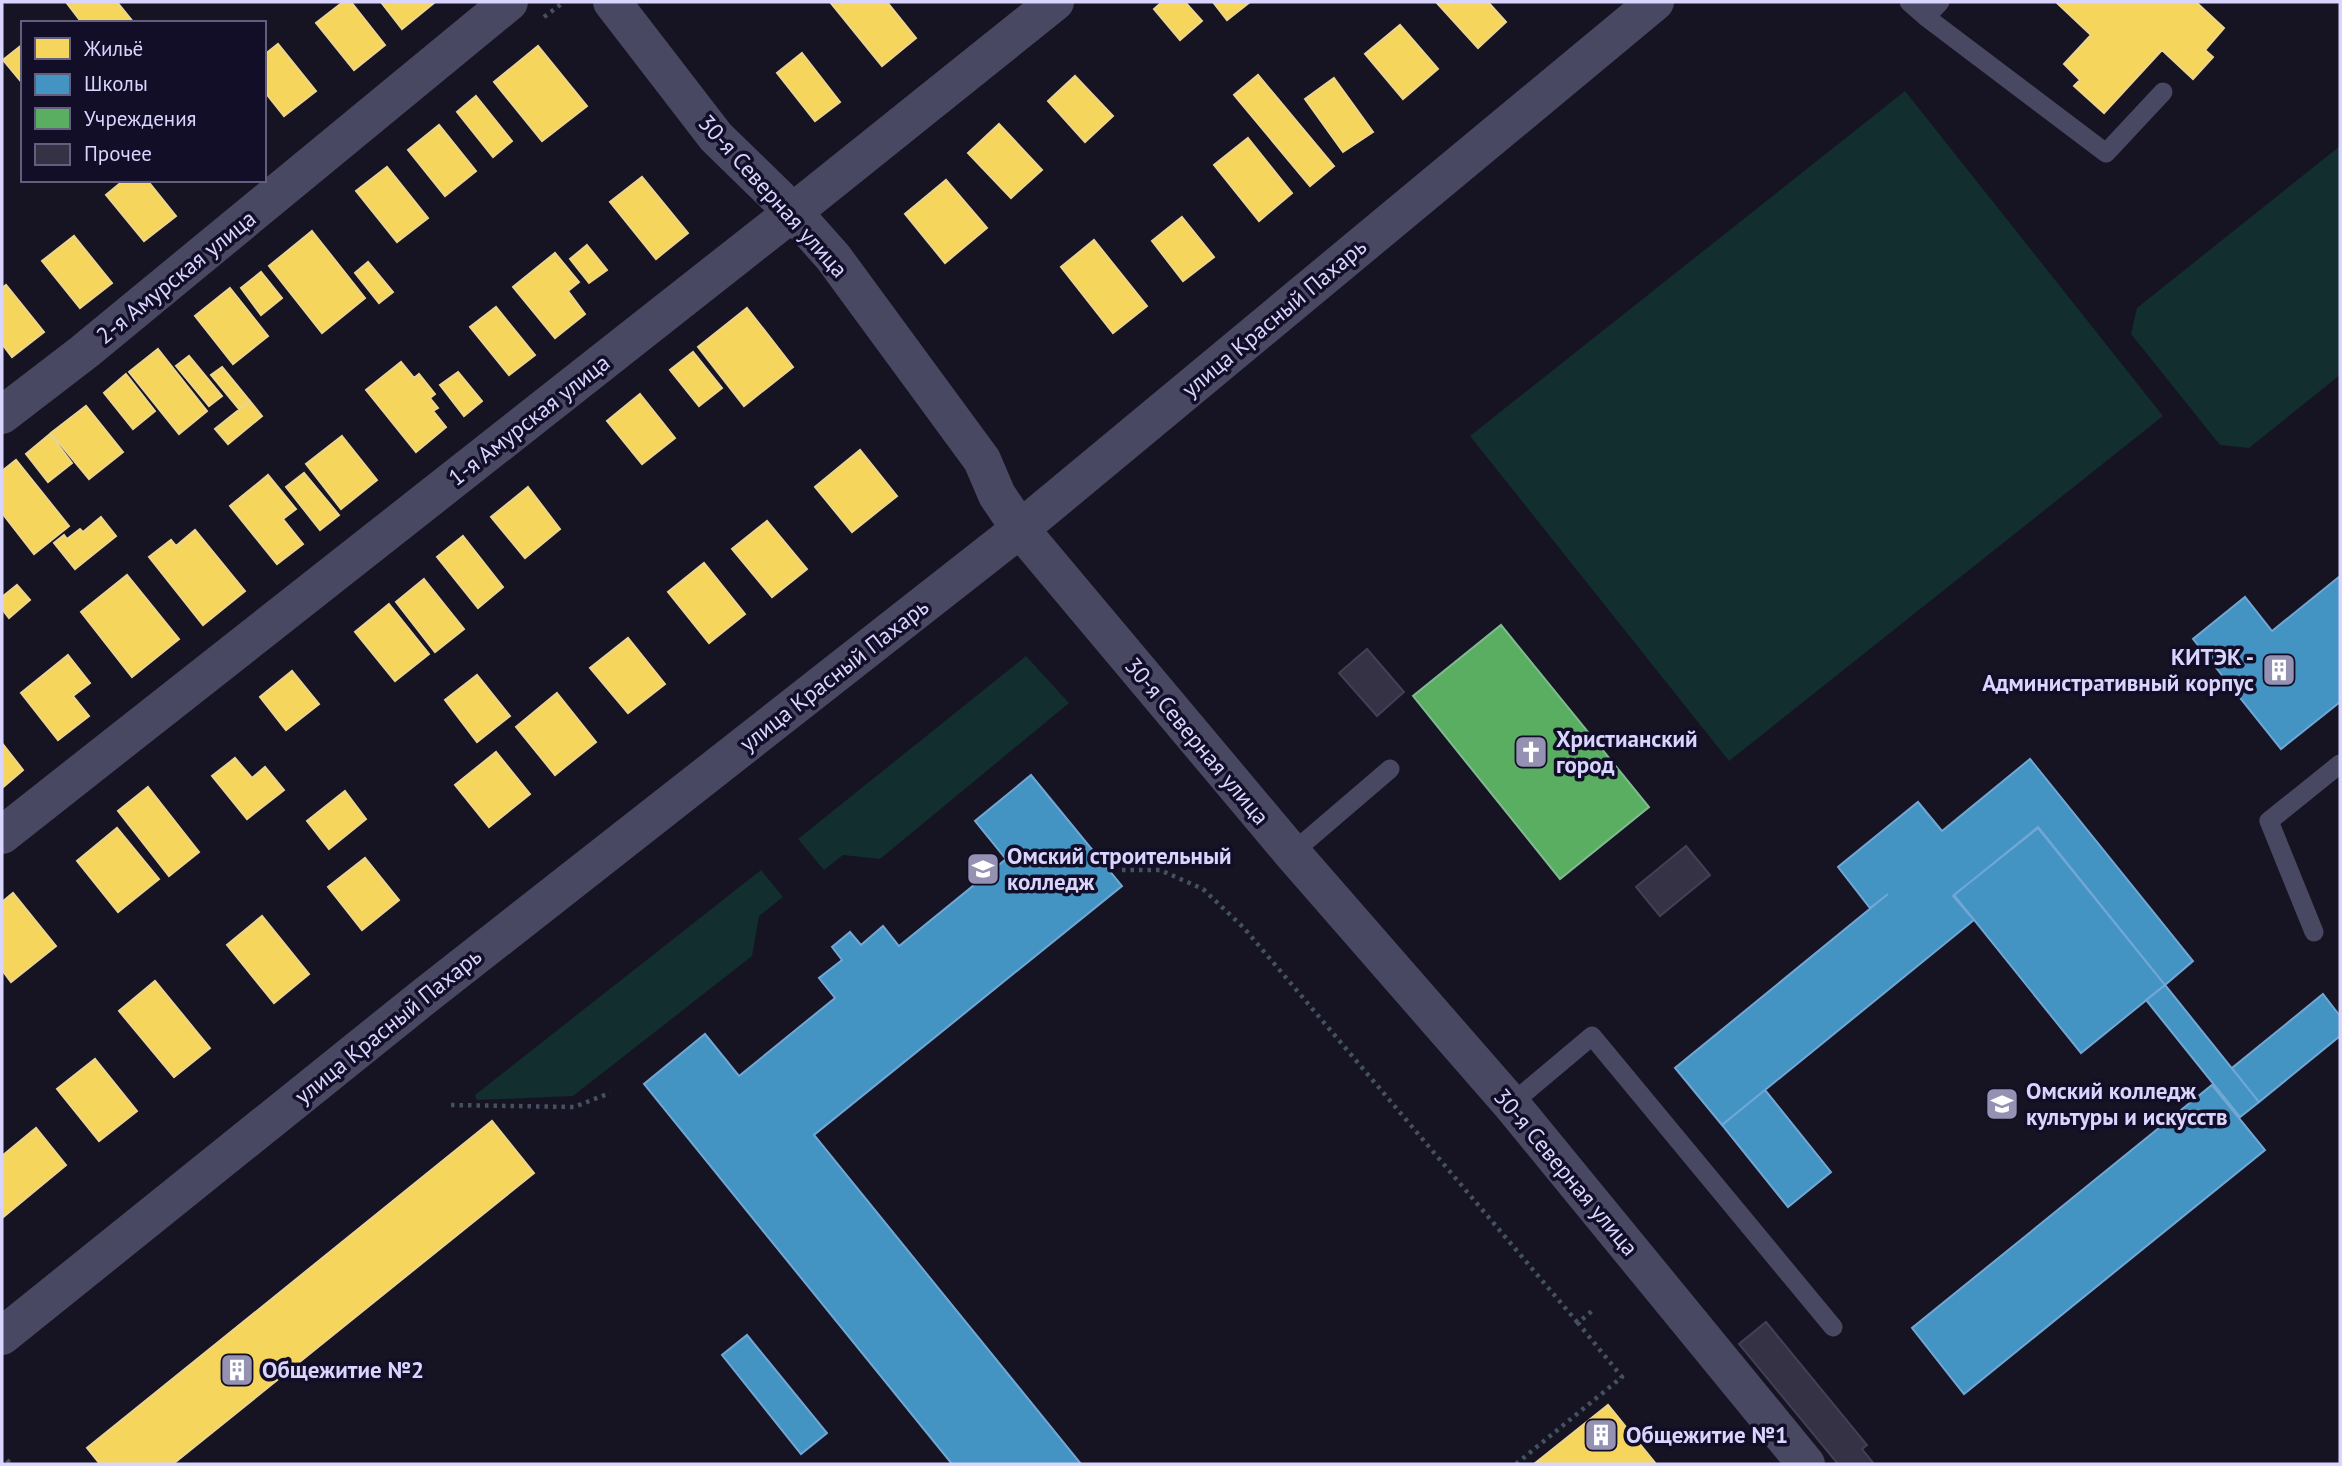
<svg xmlns="http://www.w3.org/2000/svg" width="2342" height="1466" font-family="'PT Sans',sans-serif">
  <rect width="100%" height="100%" fill="#161422"/>
  <!-- green -->
  <path fill="#122e2f" d="M1905,91l258,325 -434,345 -259,-325z
    M2340,146v229l-91,73 -29,-3 -89,-111 6,-26z
    M1026,656l43,47 -189,156 -37,-4 -19,15 -26,-31z
    M761,870l22,27 -24,19 -7,40 -179,140 -96,4 -2,-5z"/>
  <!-- homes -->
  <path fill="#f6d55c" stroke="#edd58d" stroke-width="2" d="M66,2h51l17,21h-52z
    M343,2h8l34,43 -31,25 -38,-47z
    M381,2h52l1,1 -32,26z
    M830,2h57l29,36 -34,28z
    M1162,2h23l17,19 -22,19 -26,-31z
    M1213,2h37l-23,18z
    M1436,2h52l18,20 -28,26z
    M2056,2h140l28,26 -19,22 8,7 -20,22 -31,-29 -58,63 -30,-27 6,-6 -16,-16 27,-29z
    M1400,25l38,44 -35,30 -38,-45z
    M23,44v40l-20,-24z
    M278,44l38,47 -32,25 -20,-25v-36z
    M538,46l49,60 -45,35 -48,-59z
    M802,53l38,49 -25,19 -38,-48z
    M1258,75l76,91 -24,20 -76,-91z
    M1075,76l38,40 -28,26 -37,-41z
    M1334,78l39,54 -30,20 -38,-53z
    M476,96l36,45 -19,16 -36,-45z
    M999,124l43,46 -31,28 -43,-45z
    M439,125l37,46 -31,25 -37,-46z
    M1248,138l44,55 -33,28 -45,-56z
    M387,167l41,51 -31,24 -41,-51z
    M642,177l46,56 -32,26 -46,-57z
    M124,180h23l29,36 -32,25 -38,-46z
    M946,180l41,48 -42,35 -40,-49z
    M1182,217l32,40 -31,24 -31,-40z
    M312,231l53,67 -43,35 -53,-67z
    M74,236l38,47 -32,25 -38,-47z
    M1094,240l53,66 -34,27 -52,-66z
    M587,245l20,25 -18,13 -19,-24z
    M555,253l24,29 -11,9 17,23 -30,24 -42,-51z
    M368,262l25,30 -14,11 -24,-30z
    M261,272l21,26 -21,17 -20,-27z
    M6,285l38,47 -32,25 -10,-13v-56z
    M230,288l38,48 -35,28 -38,-48z
    M496,307l39,48 -26,20 -39,-48z
    M747,308l46,59 -49,39 -46,-59z
    M158,349l49,62 -28,23 -50,-62z
    M693,352l29,36 -23,18 -29,-36z
    M189,356l33,40 -13,10 -33,-40z
    M401,362l13,16 5,-4 16,20 -5,4 8,10 -5,3 13,16 -30,25 -50,-62z
    M222,367l27,33 -10,9 -28,-34z
    M458,372l24,29 -18,15 -24,-31z
    M126,374l29,37 -22,18 -29,-36z
    M640,394l35,44 -33,26 -35,-43z
    M250,401l12,15 -34,28 -13,-15z
    M86,406l37,46 -34,27 -38,-46z
    M50,434l22,29 -24,19 -22,-28z
    M342,436l35,44 -36,29 -35,-45z
    M860,450l37,46 -45,36 -37,-45z
    M16,460l53,66 -35,28 -32,-41v-42z
    M304,473l35,42 -19,15 -34,-43z
    M268,475l28,34 -13,10 20,25 -26,20 -47,-58z
    M528,487l32,42 -35,29 -34,-41z
    M101,517l15,19 -41,33 -21,-26 10,-8 3,4 13,-10 3,3z
    M767,521l40,48 -35,28 -40,-48z
    M195,530l50,61 -42,34 -54,-68 22,-17 5,6z
    M463,536l40,51 -25,21 -41,-51z
    M704,563l41,51 -36,29 -41,-51z
    M127,575l52,64 -47,38 -51,-65z
    M424,579l40,50 -29,23 -39,-50z
    M17,585l13,15 -21,18 -7,-9v-12z
    M389,604l40,50 -34,27 -40,-49z
    M628,638l37,46 -37,29 -38,-45z
    M68,655l22,28 -17,13 16,20 -31,24 -37,-47z
    M292,671l27,33 -33,26 -26,-33z
    M477,675l33,41 -33,26 -32,-42z
    M557,693l39,49 -41,33 -39,-48z
    M2,743l21,27 -21,18z
    M496,752l34,42 -41,33 -34,-42z
    M235,758l17,20 13,-11 19,23 -37,29 -35,-43z
    M148,787l51,65 -30,24 -51,-65z
    M345,791l21,28 -37,30 -22,-28z
    M117,828l42,51 -41,33 -41,-51z
    M365,858l34,42 -37,30 -34,-43z
    M13,893l43,53 -45,36 -9,-12v-68z
    M262,916l47,58 -35,29 -47,-58z
    M155,981l55,67 -36,29 -55,-66z
    M95,1059l42,52 -38,30 -42,-52z
    M492,1121l42,52 -361,291h-73l-13,-16z
    M36,1128l30,37 -64,53v-62z
    M1608,1405l48,59h-122z"/>
  <!-- schools -->
  <path fill="#4393c3" stroke="#70a7d5" stroke-width="2" d="M2340,576v126l-59,47 -88,-110 52,-42 27,34z
    M2030,759l163,202 -28,24 -127,-158 -85,69 21,24 -252,205 -47,-57 213,-174 -18,14 -32,-41 80,-65 24,29z
    M1031,775l91,111 -308,249 267,329h-129l-308,-380 61,-50 34,42 96,-78 -16,-20 23,-18 -10,-13 18,-15 11,13 22,-19 16,20 107,-87 -31,-38z
    M2038,828l127,157 -84,68 -127,-158z
    M2165,985l94,117 -19,15 -94,-117z
    M2323,994l17,22v20l-81,66 -27,-34z
    M2212,1085l53,65 -301,244 -52,-66z
    M1765,1090l66,82 -43,35 -66,-82z
    M747,1335l80,98 -26,21 -79,-99z"/>
  <!-- public -->
  <path fill="#5aae61" stroke="#80ba90" stroke-width="2" d="M1501,625l148,182 -89,72 -147,-183z"/>
  <!-- building -->
  <path fill="#343244" stroke="#433f56" stroke-width="2" d="M1367,649l37,43 -27,24 -38,-43z
    M1686,846l24,29 -50,41 -24,-29z
    M1766,1322l101,123 -5,4 12,15h-36l-99,-120z"/>
  <g fill="none" stroke-linecap="round" stroke-linejoin="round">
    <!-- path -->
    <path stroke="#435161" stroke-width="4.5" stroke-dasharray="3.5 5" stroke-linecap="butt" d="M544,17l20,-15
      M1122,870h38l43,19 41,39 334,395
      M451,1105l123,2 36,-14
      M7,1460l4,4
      M1516,1464l106,-87 -44,-54 15,-13"/>
    <!-- service -->
    <path stroke="#494863" stroke-width="19" d="M1909,2l17,15 180,136 57,-61
      M1926,17l14,-15
      M1292,853l98,-84
      M2314,932l-45,-111 71,-57
      M1511,1104l81,-68 241,291"/>
    <!-- minor -->
    <path stroke="#494863" stroke-width="38" d="M612,2l104,135 77,75 40,45 149,203 15,35 23,34
      M2,415l82,-63 425,-350
      M2,835l791,-623 262,-210"/>
    <!-- tertiary -->
    <path stroke="#494863" stroke-width="38" d="M1020,529l272,324 219,251 295,360
      M2,1336l419,-337 599,-470 635,-527"/>
  </g>
  <!-- icons -->
  <defs>
    <symbol id="building-square" viewBox="-11 -11 22 22"><rect x="-9" y="-9" width="18" height="18" rx="4" fill="#9591b2" stroke="#120e28"/><path d="M-4-6H4V6H1V3H-1V6H-4ZM-2.5-4.3h1.7v1.8h-1.7ZM.8-4.3h1.7v1.8H.8ZM-2.5-1h1.7V.8h-1.7ZM.8-1h1.7V.8H.8Z" fill="#fff"/></symbol>
    <symbol id="church-square" viewBox="-11 -11 22 22"><rect x="-9" y="-9" width="18" height="18" rx="4" fill="#9591b2" stroke="#120e28"/><path d="M-1.2-6h2.4v3.5h3.3v2.4h-3.3V6h-2.4V-.1h-3.3v-2.4h3.3Z" fill="#fff"/></symbol>
    <symbol id="university-square" viewBox="-11 -11 22 22"><rect x="-9" y="-9" width="18" height="18" rx="4" fill="#9591b2" stroke="#120e28"/><path d="M0-5L7-2L0 1L-7-2ZM-4 1L0 2.5L4 1V4Q0 6-4 4Z" fill="#fff"/></symbol>
  </defs>
  <g fill-rule="evenodd">
    <use href="#building-square" x="2260" y="651" width="38" height="38"/>
    <use href="#church-square" x="1512" y="733" width="38" height="38"/>
    <use href="#university-square" x="964" y="850" width="38" height="38"/>
    <use href="#university-square" x="1983" y="1085" width="38" height="38"/>
    <use href="#building-square" x="218" y="1351" width="38" height="38"/>
    <use href="#building-square" x="1582" y="1416" width="38" height="38"/>
  </g>
  <g text-anchor="middle" stroke-width="7" stroke-linejoin="round" paint-order="stroke">
    <!-- street labels -->
    <g font-size="23" fill="#d9d5ff" stroke="#120e28">
      <text transform="translate(773 196) rotate(48)" y="8">30-я Северная улица</text>
      <text transform="translate(176 277) rotate(-39)" y="8">2-я Амурская улица</text>
      <text transform="translate(1274 318) rotate(-40)" y="8">улица Красный Пахарь</text>
      <text transform="translate(529 420) rotate(-38)" y="8">1-я Амурская улица</text>
      <text transform="translate(834 675) rotate(-38)" y="8">улица Красный Пахарь</text>
      <text transform="translate(1197 741) rotate(50)" y="8">30-я Северная улица</text>
      <text transform="translate(388 1026) rotate(-39)" y="8">улица Красный Пахарь</text>
      <text transform="translate(1566 1172) rotate(50)" y="8">30-я Северная улица</text>
    </g>
    <!-- poi labels -->
    <g font-size="23" font-weight="bold" fill="#d9d5ff" stroke="#120e28" text-anchor="start">
      <text x="2254" y="665" text-anchor="end">КИТЭК -<tspan x="2254" dy="26">Административный корпус</tspan></text>
      <text x="1556" y="747">Христианский<tspan x="1556" dy="26">город</tspan></text>
      <text x="1007" y="864">Омский строительный<tspan x="1007" dy="26">колледж</tspan></text>
      <text x="2026" y="1099">Омский колледж<tspan x="2026" dy="26">культуры и искусств</tspan></text>
      <text x="262" y="1378">Общежитие №2</text>
      <text x="1626" y="1443">Общежитие №1</text>
    </g>
  </g>
  <!-- border -->
  <rect width="2342" height="1466" fill="none" stroke="#d9d5ff" stroke-width="7"/>
  <!-- legend -->
  <rect x="21" y="21" width="245" height="161" fill="#120e28" stroke="#625e7e" stroke-width="2"/>
  <rect x="35" y="38" width="35" height="21" fill="#f6d55c" stroke="#625e7e" stroke-width="2"/>
  <text x="84" y="56" font-size="21" fill="#d9d5ff">Жильё</text>
  <rect x="35" y="74" width="35" height="21" fill="#4393c3" stroke="#625e7e" stroke-width="2"/>
  <text x="84" y="91" font-size="21" fill="#d9d5ff">Школы</text>
  <rect x="35" y="108" width="35" height="21" fill="#5aae61" stroke="#625e7e" stroke-width="2"/>
  <text x="84" y="126" font-size="21" fill="#d9d5ff">Учреждения</text>
  <rect x="35" y="144" width="35" height="21" fill="#343244" stroke="#625e7e" stroke-width="2"/>
  <text x="84" y="161" font-size="21" fill="#d9d5ff">Прочее</text>
</svg>
